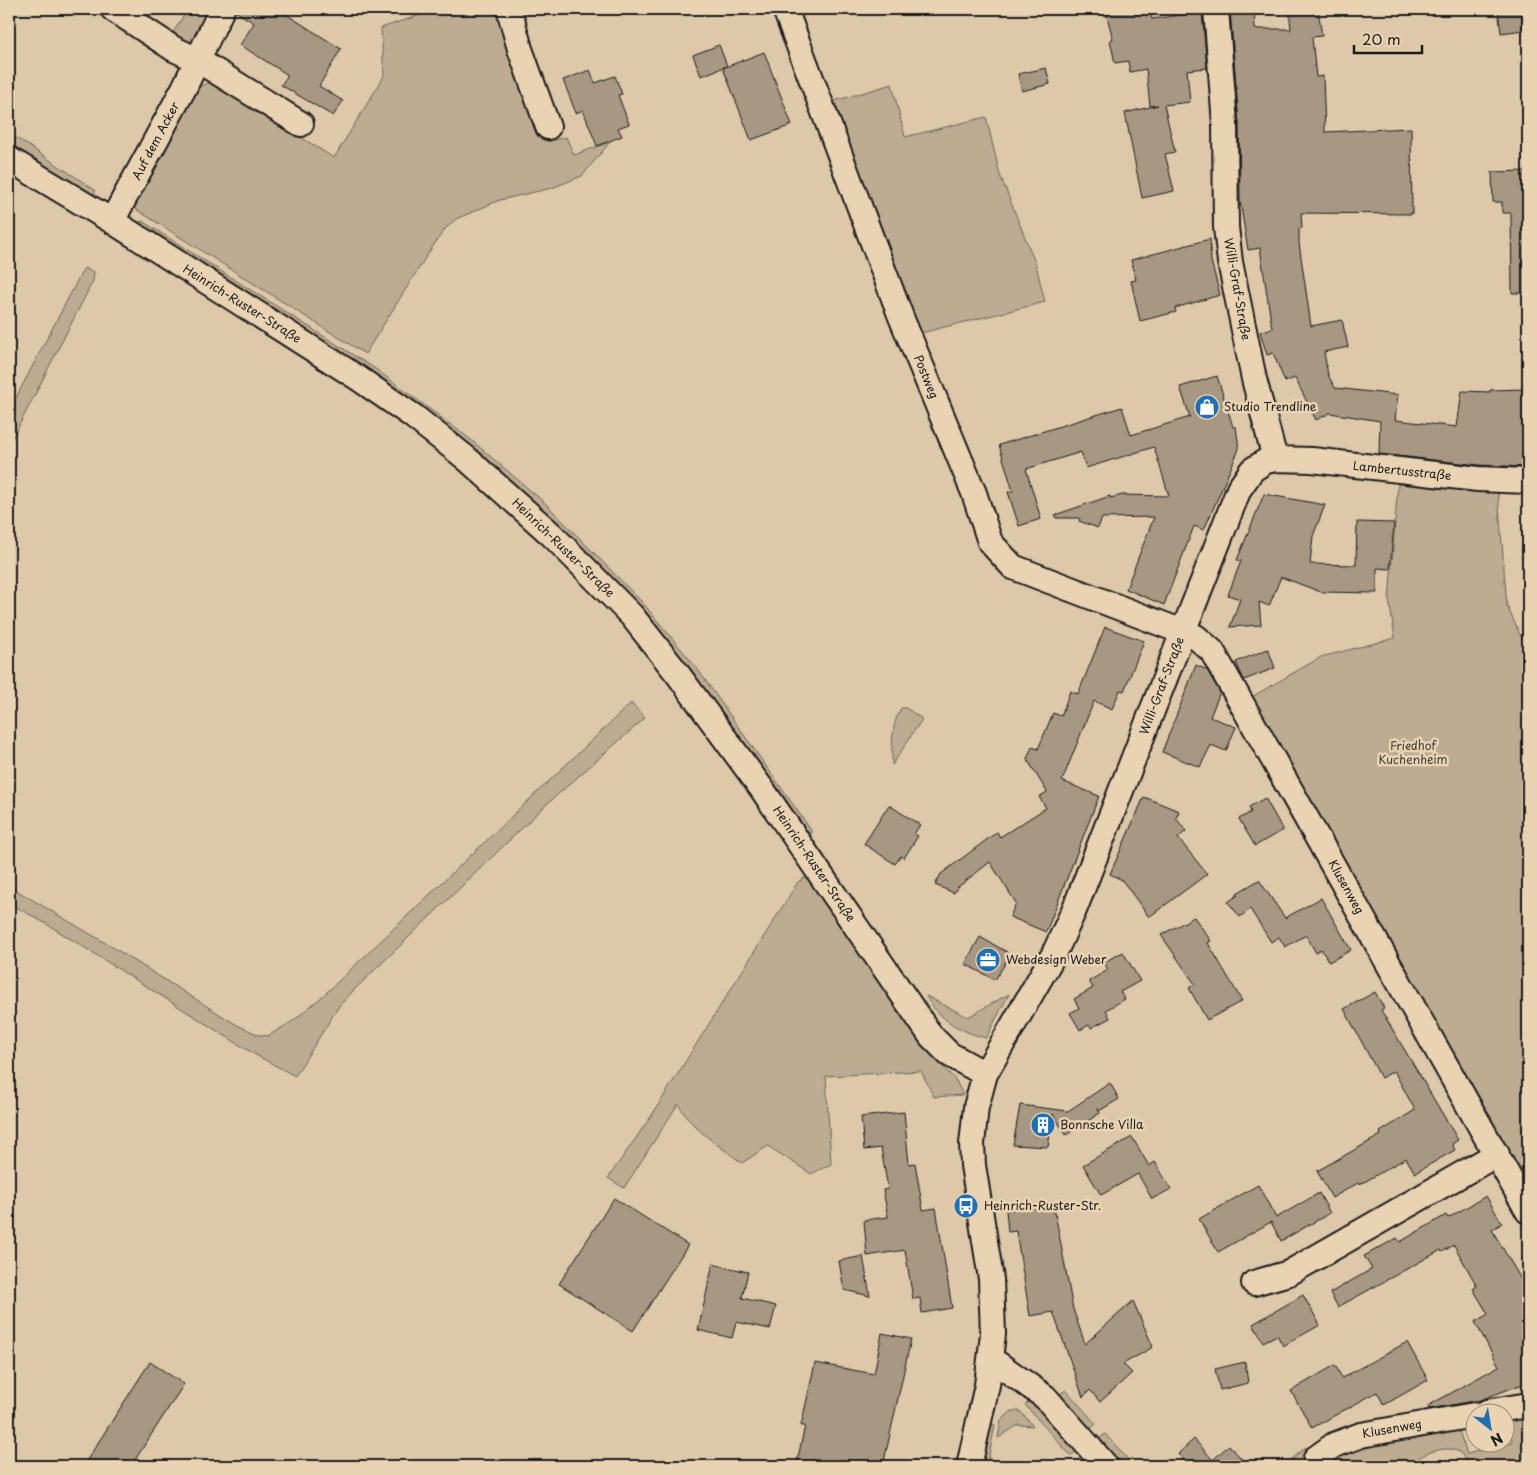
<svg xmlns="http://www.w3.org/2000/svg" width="1537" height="1475" font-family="'Playpen Sans',sans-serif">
  <rect width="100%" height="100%" fill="#dec8aa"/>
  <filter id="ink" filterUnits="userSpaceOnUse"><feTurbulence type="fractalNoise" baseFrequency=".02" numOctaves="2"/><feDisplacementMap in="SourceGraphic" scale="10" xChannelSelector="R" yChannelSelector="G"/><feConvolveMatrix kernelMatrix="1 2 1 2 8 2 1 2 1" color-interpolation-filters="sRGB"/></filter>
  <g filter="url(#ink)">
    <!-- green -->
    <path fill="#bdab92" stroke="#6c6457" d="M188,9h25l-18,32 -10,3 -13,-10z
      M422,9h82l34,121 10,12 18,-5 8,18 36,-13 -28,34 -30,12 -52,12 -44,19 -11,10 -16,23 -64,102 -231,-146v-5l63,-115 12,-6 10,4 115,72 50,-82 -3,-48 42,-14z
      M892,84l13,53 81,-20 14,58 36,90 9,37 -124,31 -90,-231z
      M9,133l86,57v4l-7,-1 -79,-47z
      M142,221l235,149 93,69 75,64 97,99 54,65 115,163v5l-2,2 -202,-263 -63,-62 -78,-69 -50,-37 -275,-180 -2,-4z
      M84,268l10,4 -1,9 -84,164v-34z
      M1398,484l100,9 9,113 21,46v544l-278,-498 71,-41 74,-19 -6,-38z
      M631,703l14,15 -97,85 -193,186 -16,17 -44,70 -41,-22 -204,-128 -41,-23v-17l100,59 128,80 22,10 9,1 25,-15 32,-27z
      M901,708h5l16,11 -30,46c0,-20 -1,-40 9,-57z
      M810,874l87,137 35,45 23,23 8,16 -29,2 -13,-26 -95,5 5,88 -20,10 -43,-28 -26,17c-23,-18 -50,-33 -64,-59l-54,84 -16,-10 44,-63 146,-233z
      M1009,994l-23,44c-25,-6 -48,-19 -60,-42l42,21z
      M1066,1390l30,34 -7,6 -31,-35z
      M1029,1401l6,2 45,45 -9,8 -46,-51z
      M1012,1411h8l13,15 -15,-1 -20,13 3,-18z
      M1528,1415v49l-3,2h-59c-2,-30 -46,-14 -57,0h-91l26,-16 114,-22 9,26 46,-12 -8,-23z
      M991,1424l4,1 -8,41h-6z
      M1105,1434l29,32h-12l-24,-26z
      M1306,1447l10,19h-32z"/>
    <!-- building -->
    <path fill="#a89782" stroke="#1c1c1c" d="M236,9h42l63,40 -22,37 24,15 -10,15 -52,-31 7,-10 -48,-30 14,-22 -19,-12z
      M1105,9h45l2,10 50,-7 5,56 -20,2 3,32 -26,3 11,47 -10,2 9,37 -32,7 -17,-85 33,-8 -8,1 -4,-37 -16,3 -2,-11 -13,2 -5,-23 3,-1z
      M1230,9h24l1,20h36l-2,-20h29l4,27 -10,1 4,40 7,-1 2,56 86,-4 1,86 -111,-1 1,15h-3v15l12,83 31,-6 6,27 -24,5 4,23 7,13 63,7 -3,25 62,7 5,-36 28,1v-2l38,-1v78l-49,-2 -100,-11 1,-33 -50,-8 -14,7 -21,-42 -10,4 -12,-29 -6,2 -7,-23 12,-4 -12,-80 -12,2 -8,-49 -1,-78z
      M1498,9h23l3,21 -23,3z
      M719,45l8,21 -26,10 -8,-21z
      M764,52l28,73 -41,15 -28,-72z
      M1046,68l4,16 -28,7 -4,-17z
      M590,70l5,13 20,-7 7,18 -4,1 11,29 -11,4 4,8 -25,10 -14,-36 -7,3 -13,-33z
      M1528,171v122h-16l-1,-80h-9v-11h-9l-1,-30z
      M1210,239l1,22 9,34 -45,13 1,4 -36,9 -9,-40 5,-1 -5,-20z
      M1217,376l16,51h3l3,22 -35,81 -10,-4 -30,79 -38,-16 28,-72 -52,1 -4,10 -19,-7 1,-3h-24l-1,-3 55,-19v2l13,-3 46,1 -15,-49 -68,21 -5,-16 -55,17 15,50 -22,7 -11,-34 5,-1 -14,-46 123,-38 9,28 59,-18 -10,-30z
      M1264,494l61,11 -12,31 -3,28 46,1 1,-43 37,1 -4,46 -13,-1v25l-56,-1 -40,-15 -12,29 -10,-4 2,23 -31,2 10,-28 -12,-4 13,-34 -4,-1z
      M1105,627l39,14 -20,50 -4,-1 -8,19 -18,-8 -32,80 37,15 -53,136 -36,-15 6,-14 -26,-41 -32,25 -4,6 -19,-8 6,-11 56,-42 3,5 46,-29 -7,-11 8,-5 -20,-33 5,-12 6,2 15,-36 8,3 9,-25 8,3z
      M1268,649l7,19 -31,12 -8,-18z
      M1196,665l11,5 13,22 -10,25 26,10 -10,24 -15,-6 -11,22 -38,-15z
      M1144,797l35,14 -3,7 10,13 -8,7 29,36 -58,43 -27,-37 -12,-6z
      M1265,798l18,32 -28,16 -16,-27 12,-7 -2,-5z
      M889,805l31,20 -6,9 4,2 -14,22 -3,-2 -6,8 -31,-20z
      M1259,880l26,38 36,-20 30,52 -22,12 -8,-13 -5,4 -10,-18 -21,12 -6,-10 -8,5 -21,-33 -10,8 -12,-15 10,-7 -1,-2z
      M1194,917l17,24 -3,2 34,58 -35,19 -18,-32 6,-4 -34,-49z
      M980,937l27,15v8l-12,20 -30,-16z
      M1123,952l17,29 -20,11 5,7 -19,11 4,8 -19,10 -2,-3 -9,5 -10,-17 9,-5 -5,-9 19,-11 -4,-7 19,-11 -4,-8z
      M1375,992l9,16 -3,2 77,130 -6,4 3,6 -40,23 -9,-15 -47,27 -1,-2 -26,15 -15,-27 64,-36 -1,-3 35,-22 -21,-39 -13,7 -37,-69z
      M1110,1083l9,16 -20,12 -2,-3 3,5 -34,22 -13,-21 -5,33 -35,-2 7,-40 48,6z
      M904,1112l5,52 6,-1 8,47 13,-2 16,100 -30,5 -2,-15 -7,1 -8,-49 -38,6 -3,-36 24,-3 -5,-27 5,-1 -7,-41 -17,2 -3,-33z
      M1132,1137l17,29 6,-4 16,27 -19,10 -14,-25 -37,21 -18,-30z
      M1258,1185l18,33 43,-25 11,20 -49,28 -10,-19 -53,30 -19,-33z
      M1486,1196l16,27 -10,7 36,61v91l-48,18 -51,9 -1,-3 71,-40 -24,-44 13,-8 -15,-25 4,-3 -23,-41 -12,7 -1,-2 -103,57 -8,-14 42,-24 -8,-13 33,-18 3,4 46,-27 2,3z
      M614,1198l74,47 -55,86 -74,-47z
      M1053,1202l20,107 12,35 48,-43 20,46 -30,17 9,9 -32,29 -10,-12 -7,7 -30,-85 -23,4 -14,-85 -8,1 -2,-22z
      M863,1256l7,40 -26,-6 -5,-29z
      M713,1264l35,8 -6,26 34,8 -6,23 -34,-7 -4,16 -34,-8z
      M1303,1295l17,30 -37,21 -6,-11 -14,7 -10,-18z
      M882,1333l29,6 -28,127h-87l9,-40h-4l14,-63 59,11z
      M1407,1342l21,38 -44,25 -7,-13 -65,36 -21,-37 44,-26 7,13z
      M150,1362l34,22 -53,82h-48z
      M1245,1362l3,21 -28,7 -5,-21z
      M1194,1439l19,21 16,-15 19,21h-59l-11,-12z"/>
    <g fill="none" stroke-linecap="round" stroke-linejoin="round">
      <defs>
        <path id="street" d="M113,9l61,40 22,10 105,65
          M509,9l11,40 28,78
          M785,9l116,308 73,176 16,49 23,25 183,70 16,14 316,560
          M1216,9l9,115 1,103 4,35 24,117 21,80
          M9,159l103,62 246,157 55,38 53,42 86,77 80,81 45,57 85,116 169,247 18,18 36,20
          M112,221l72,-133 38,-79
          M1254,1283l35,-10 208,-119
          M991,1359l54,38 61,69
          M1487,1412l41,-7
          M1316,1458l18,-13 27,-10 113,-20
          M969,1466l18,-81 6,-51 -2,-55 -18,-114 -1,-21 4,-37 9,-33 69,-120 21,-46 164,-419 13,-19 14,-9 9,-2 37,1 166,19 50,2"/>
      </defs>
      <!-- street casing -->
      <use href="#street" stroke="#1c1c1c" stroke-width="28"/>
      <!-- street -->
      <use href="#street" stroke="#ead3b3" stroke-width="24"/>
    </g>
  </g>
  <!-- icons -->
  <defs>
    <symbol id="shop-disc" viewBox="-11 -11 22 22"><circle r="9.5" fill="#1f6fb2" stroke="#ead3b3"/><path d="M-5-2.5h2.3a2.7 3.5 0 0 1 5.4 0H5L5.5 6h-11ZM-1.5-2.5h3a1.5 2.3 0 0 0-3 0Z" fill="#fff"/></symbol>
    <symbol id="office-disc" viewBox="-11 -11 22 22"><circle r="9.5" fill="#1f6fb2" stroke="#ead3b3"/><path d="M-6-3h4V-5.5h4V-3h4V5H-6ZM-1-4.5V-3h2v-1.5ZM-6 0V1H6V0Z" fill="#fff"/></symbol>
    <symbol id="building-disc" viewBox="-11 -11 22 22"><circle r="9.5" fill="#1f6fb2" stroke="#ead3b3"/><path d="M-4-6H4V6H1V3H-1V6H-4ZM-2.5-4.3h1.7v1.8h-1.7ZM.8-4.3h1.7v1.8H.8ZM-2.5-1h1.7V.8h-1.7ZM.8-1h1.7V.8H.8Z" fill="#fff"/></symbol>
    <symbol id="bus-disc" viewBox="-11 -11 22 22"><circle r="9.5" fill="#1f6fb2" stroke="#ead3b3"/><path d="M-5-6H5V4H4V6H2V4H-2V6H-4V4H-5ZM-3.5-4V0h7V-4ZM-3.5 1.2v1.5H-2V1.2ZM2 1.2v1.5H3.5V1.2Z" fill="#fff"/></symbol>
  </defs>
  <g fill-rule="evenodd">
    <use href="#shop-disc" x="1193" y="393" width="28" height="28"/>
    <use href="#office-disc" x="974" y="946" width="28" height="28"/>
    <use href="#building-disc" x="1029" y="1111" width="28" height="28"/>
    <use href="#bus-disc" x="952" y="1192" width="28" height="28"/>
  </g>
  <g text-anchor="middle" stroke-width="5" stroke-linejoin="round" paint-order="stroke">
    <!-- street labels -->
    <g font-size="12" fill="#1c1c1c" stroke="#ead3b3">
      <text transform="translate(156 141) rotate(-62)" y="4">Auf dem Acker</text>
      <text transform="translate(1237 289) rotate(80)" y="4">Willi-Graf-Straße</text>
      <text transform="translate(242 304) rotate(32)" y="4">Heinrich-Ruster-Straße</text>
      <text transform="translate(926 377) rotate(68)" y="4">Postweg</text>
      <text transform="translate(1402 471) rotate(6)" y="4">Lambertusstraße</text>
      <text transform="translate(563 548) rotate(44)" y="4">Heinrich-Ruster-Straße</text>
      <text transform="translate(1162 686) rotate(-69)" y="4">Willi-Graf-Straße</text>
      <text transform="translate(814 864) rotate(56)" y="4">Heinrich-Ruster-Straße</text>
      <text transform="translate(1346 887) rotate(61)" y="4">Klusenweg</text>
      <text transform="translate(1392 1429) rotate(-10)" y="4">Klusenweg</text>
    </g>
    <!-- poi labels -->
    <g font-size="12" fill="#1c1c1c" stroke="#ead3b3" text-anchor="start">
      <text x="1224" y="411">Studio Trendline</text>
      <text x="1006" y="964">Webdesign Weber</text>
      <text x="1060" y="1129">Bonnsche Villa</text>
      <text x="984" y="1210">Heinrich-Ruster-Str.</text>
    </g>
    <!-- park labels -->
    <g font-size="12" fill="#44403a" stroke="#ead3b3">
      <text x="1413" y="750">Friedhof<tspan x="1413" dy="14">Kuchenheim</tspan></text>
    </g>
  </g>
  <!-- margin -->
  <rect width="1537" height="1475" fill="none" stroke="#ead3b3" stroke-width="30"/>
  <rect x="15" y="15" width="1507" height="1445" fill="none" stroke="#1c1c1c" stroke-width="2" filter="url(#ink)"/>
  <!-- north arrow -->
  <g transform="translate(1490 1428) rotate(149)"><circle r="24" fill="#ead3b3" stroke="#988a77"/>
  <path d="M0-4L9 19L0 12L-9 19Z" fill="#1f6fb2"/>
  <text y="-8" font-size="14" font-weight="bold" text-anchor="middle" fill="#1c1c1c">N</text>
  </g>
  <!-- scale -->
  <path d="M1354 45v8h68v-8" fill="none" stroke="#1c1c1c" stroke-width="2.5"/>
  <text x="1362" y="45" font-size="15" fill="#1c1c1c" stroke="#ead3b3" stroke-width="4" paint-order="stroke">20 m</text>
</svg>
